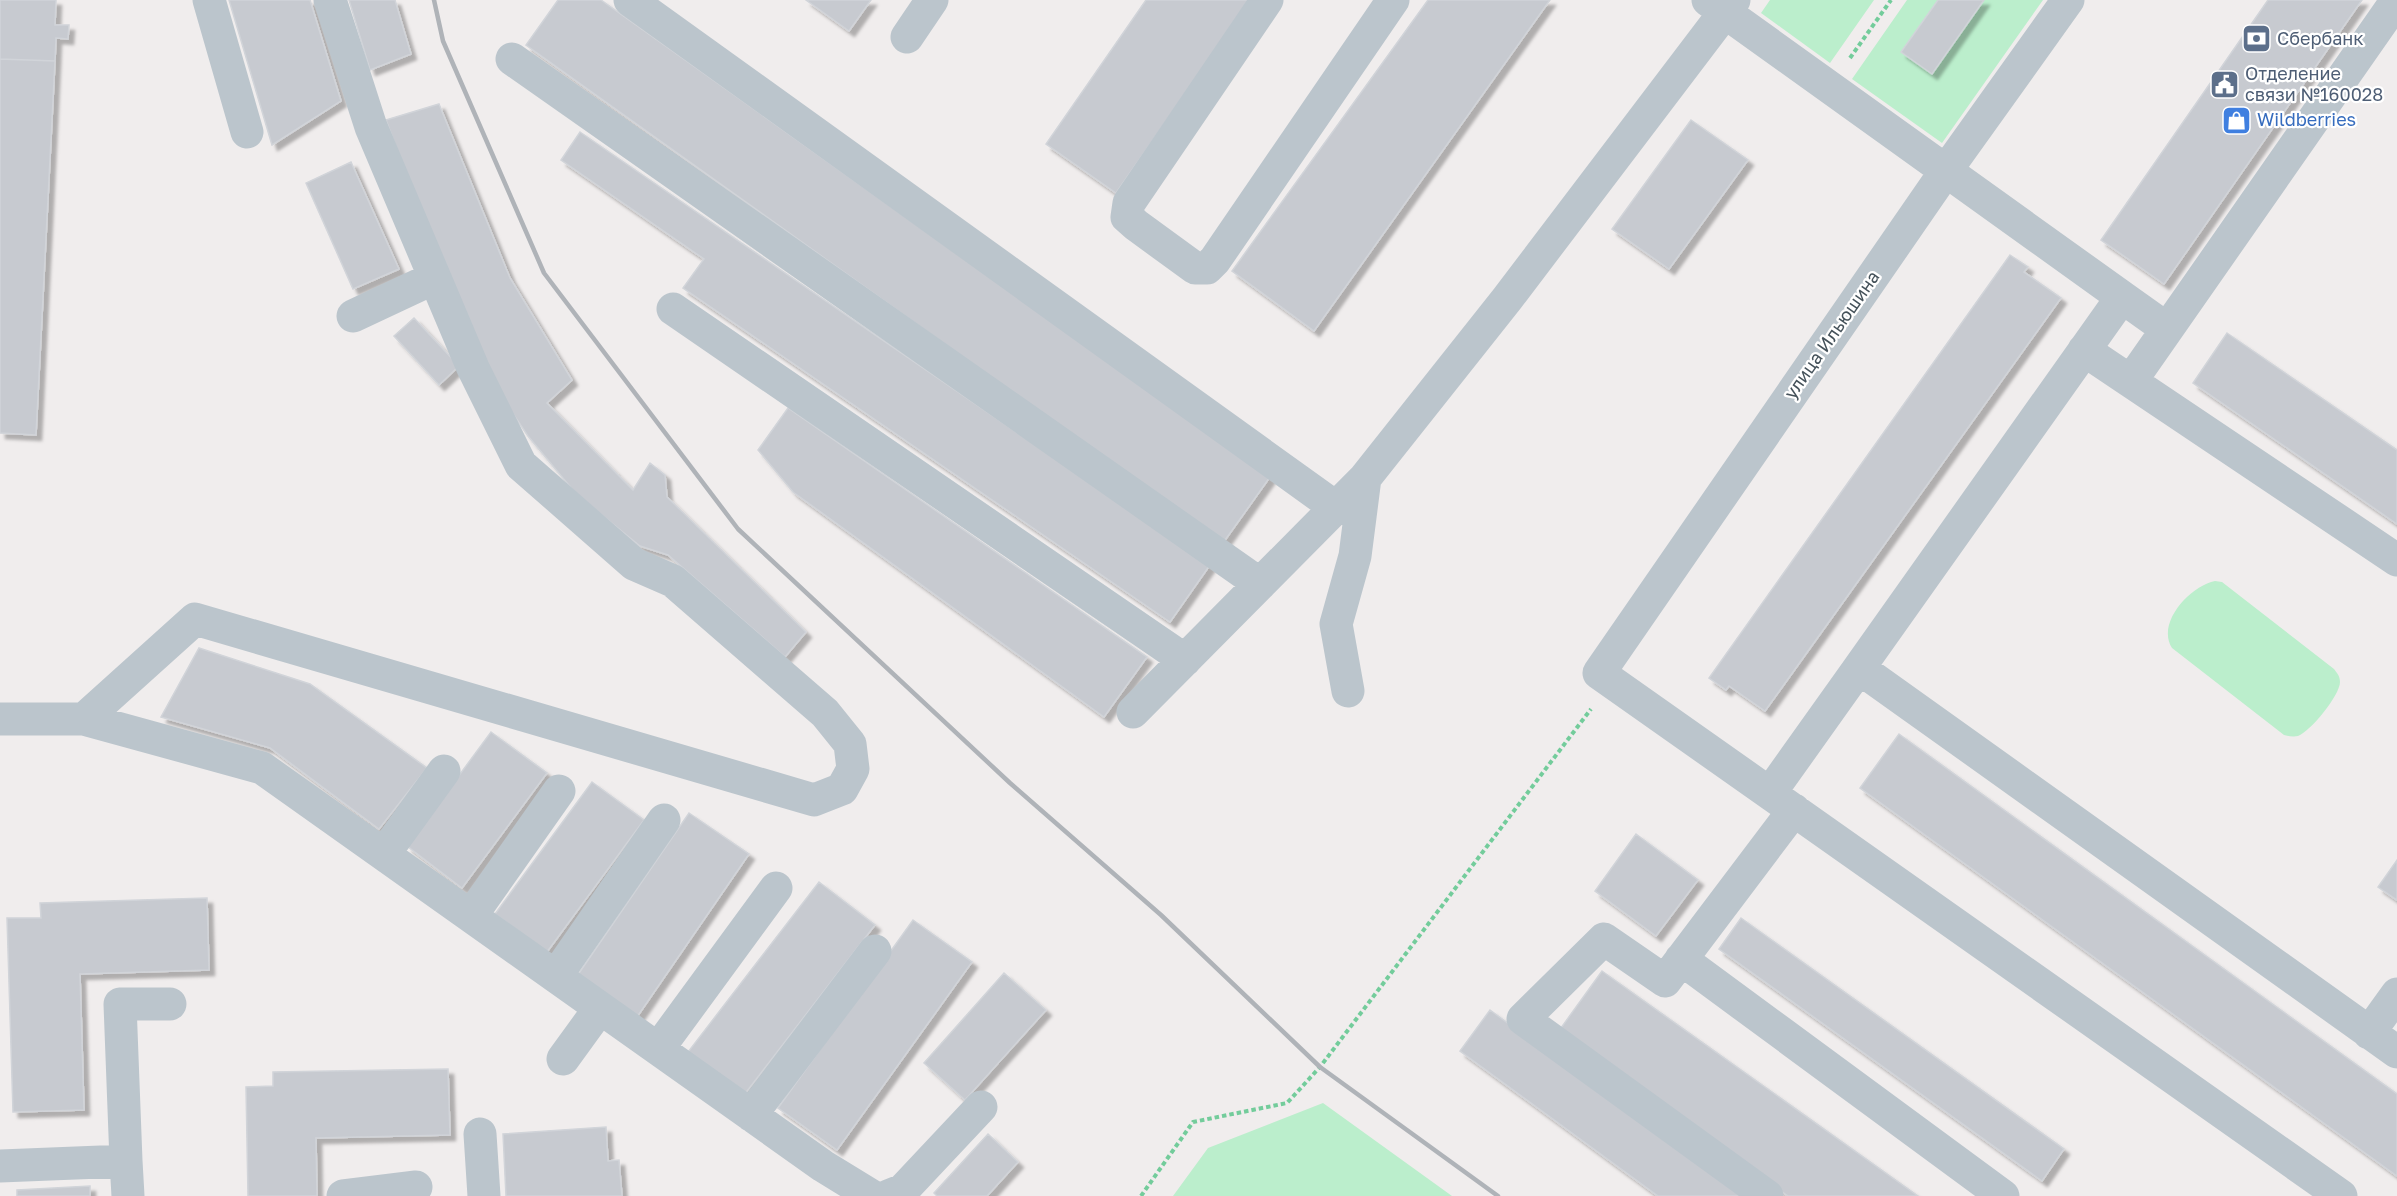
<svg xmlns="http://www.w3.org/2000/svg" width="2397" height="1196" font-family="'Golos Text',sans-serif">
  <defs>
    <filter id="shadow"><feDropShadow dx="5.5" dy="5.5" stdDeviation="1.5" flood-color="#0004"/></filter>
  </defs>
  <rect width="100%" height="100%" fill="#f0eded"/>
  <!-- green -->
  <path fill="#bec" d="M1770,0h104l-44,63 -69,-50z
    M1907,0h136l-101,143 -90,-64z
    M2215,581l7,1 112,87c3,4 6,7 6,13 0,13 -29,49 -42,54 -5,1 -9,0 -14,-1l-112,-87c-16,-25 18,-62 43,-67z
    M1323,1103l129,93h-279l35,-48z"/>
  <!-- building -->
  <path fill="#c7cad0" stroke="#d1d4d9" stroke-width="1.5" filter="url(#shadow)" d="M0,0h56l-1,25h14l-1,14 -12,-1 -1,23 -55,-2z
    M229,0h81l31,101 -69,44z
    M349,0h46l16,54 -41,16z
    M558,0h43l669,477 -47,66 -697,-498z
    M806,0h65l-22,31z
    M1146,0h105l-135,193 -70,-49z
    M1428,0h122l-236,331 -82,-60z
    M1938,0h46l-52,74 -31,-22z
    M2268,0h94l-198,284 -63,-44z
    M0,59l55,2 -19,374 -36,-2z
    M439,104l71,174 62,102 -25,23 86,87 17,-27 15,12 2,22 139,135 -21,25 -117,-102 -28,-9 -63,-51 -49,-59 -25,-37 -47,-89 -70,-190z
    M1691,120l57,40 -79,109 -57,-40z
    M580,132l630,433 -40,57 -487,-334 21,-29 -143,-99z
    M351,162l48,107 -46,20 -47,-106z
    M2010,255l18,12 -4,5 37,26 -296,413 -36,-25 -3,4 -17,-12z
    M414,318l45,48 -20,19 -45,-49z
    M2227,333l170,117v74l-204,-141z
    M788,408l359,249 -43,60 -311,-225 -35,-42z
    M199,648l111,36 117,84 -48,61 -109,-81 -109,-31z
    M491,732l56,41 -85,115 -55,-42z
    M1899,734l498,360v82l-537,-388z
    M592,782l52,38 -97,132 -52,-38z
    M689,813l60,41 -112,163 -60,-41z
    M1636,834l62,46 -42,56 -61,-45z
    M2397,860v40l-19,-13z
    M819,882l56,43 -131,170 -56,-43z
    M207,898l2,72 -129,4 4,136 -71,2 -6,-194h34l-1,-15z
    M1741,918l323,231 -22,32 -323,-232z
    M913,920l59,42 -135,188 -59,-42z
    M1602,971l316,225h-130l-230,-164z
    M1004,973l42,37 -81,90 -41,-37z
    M1490,1010l253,186h-85l-198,-145z
    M448,1069l2,66 -134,3 1,58h-69l-2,-109 27,-1v-14z
    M606,1127l2,34 11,-1 3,36h-116l-3,-62z
    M988,1134l30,28 -31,34h-50l-3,-3z
    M90,1186v10h-73v-6z"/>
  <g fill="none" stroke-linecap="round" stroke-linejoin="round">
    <!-- path -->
    <path stroke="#73cc9b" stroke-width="4" stroke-dasharray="4.5 3" stroke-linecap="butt" d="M1850,58l41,-58
      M1141,1196l52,-74 94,-19 33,-36 271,-358"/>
    <!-- minor -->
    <path stroke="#bbc5cc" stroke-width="33" d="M209,0l38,132
      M630,0l705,507
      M1267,0l-138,203 -2,14 9,8 59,43h12l8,-8 178,-260
      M1708,0l414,297 -263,371 538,384
      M2068,0l-123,172 -346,501 742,523
      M907,37l25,-37
      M512,59l748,525
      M2122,297l45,32
      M673,309l512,351
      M353,316l81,-38
      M2084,350l313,210
      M2131,381l266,-381
      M1348,691l-12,-67 19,-68 10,-78
      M1133,712l232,-234 142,-179 227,-299
      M0,719h84l178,49 561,398 49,30
      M84,719l111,-100 619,181 28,-11 11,-20 -3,-25 -25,-31 -152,-132 -39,-17 -113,-99 -48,-97 -102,-241 -41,-127
      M1770,793l89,-125
      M384,854l60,-83
      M471,916l88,-125
      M1681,959l322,237
      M556,976l108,-156
      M2369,1033l28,-39
      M658,1049l118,-161
      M563,1059l37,-51
      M751,1115l124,-164
      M480,1134l4,62
      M126,1161l-6,-157h50
      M0,1166l126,-5 2,35
      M343,1196l73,-9
      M888,1196l15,-6 78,-83
      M1767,1196l-244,-177 81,-80 61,42 129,-171"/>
    <!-- rail -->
    <path stroke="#afb3b8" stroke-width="4.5" d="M434,0l9,41 101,232 194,256 272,254 151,132 159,152 178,129"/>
  </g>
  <!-- icons -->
  <defs>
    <symbol id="bank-square" viewBox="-11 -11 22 22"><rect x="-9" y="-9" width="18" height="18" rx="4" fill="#5c6f8a" stroke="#fff"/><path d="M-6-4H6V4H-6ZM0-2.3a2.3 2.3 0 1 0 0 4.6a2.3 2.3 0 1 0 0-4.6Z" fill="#fff"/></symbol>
    <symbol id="civic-square" viewBox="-11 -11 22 22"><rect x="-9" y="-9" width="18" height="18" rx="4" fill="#5c6f8a" stroke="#fff"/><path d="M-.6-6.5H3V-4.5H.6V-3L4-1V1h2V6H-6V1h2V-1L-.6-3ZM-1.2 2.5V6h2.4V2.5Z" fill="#fff"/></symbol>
    <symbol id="shop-square" viewBox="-11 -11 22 22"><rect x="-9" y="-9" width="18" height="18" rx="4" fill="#3f7fe0" stroke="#fff"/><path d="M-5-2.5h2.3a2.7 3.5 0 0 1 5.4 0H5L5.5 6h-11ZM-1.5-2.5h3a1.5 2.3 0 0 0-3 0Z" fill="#fff"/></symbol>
  </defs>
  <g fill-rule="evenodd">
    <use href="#bank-square" x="2240" y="22" width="33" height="33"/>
    <use href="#civic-square" x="2208" y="68" width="33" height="33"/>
    <use href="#shop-square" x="2220" y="104" width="33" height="33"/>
  </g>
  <g text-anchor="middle" stroke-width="4.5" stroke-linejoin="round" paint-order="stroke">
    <!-- service labels -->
    <g font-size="18" fill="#4e5e75" stroke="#fff" text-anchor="start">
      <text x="2277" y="45">Сбербанк</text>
      <text x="2245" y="80">Отделение<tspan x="2245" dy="21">связи №160028</tspan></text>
    </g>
    <!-- shop labels -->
    <g font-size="18" fill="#366cbe" stroke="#fff" text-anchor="start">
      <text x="2257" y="126">Wildberries</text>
    </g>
    <!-- street labels -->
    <g font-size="18" fill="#45525a" stroke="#fff">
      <text transform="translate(1832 335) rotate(-55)" y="6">улица Ильюшина</text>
    </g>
  </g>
</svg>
